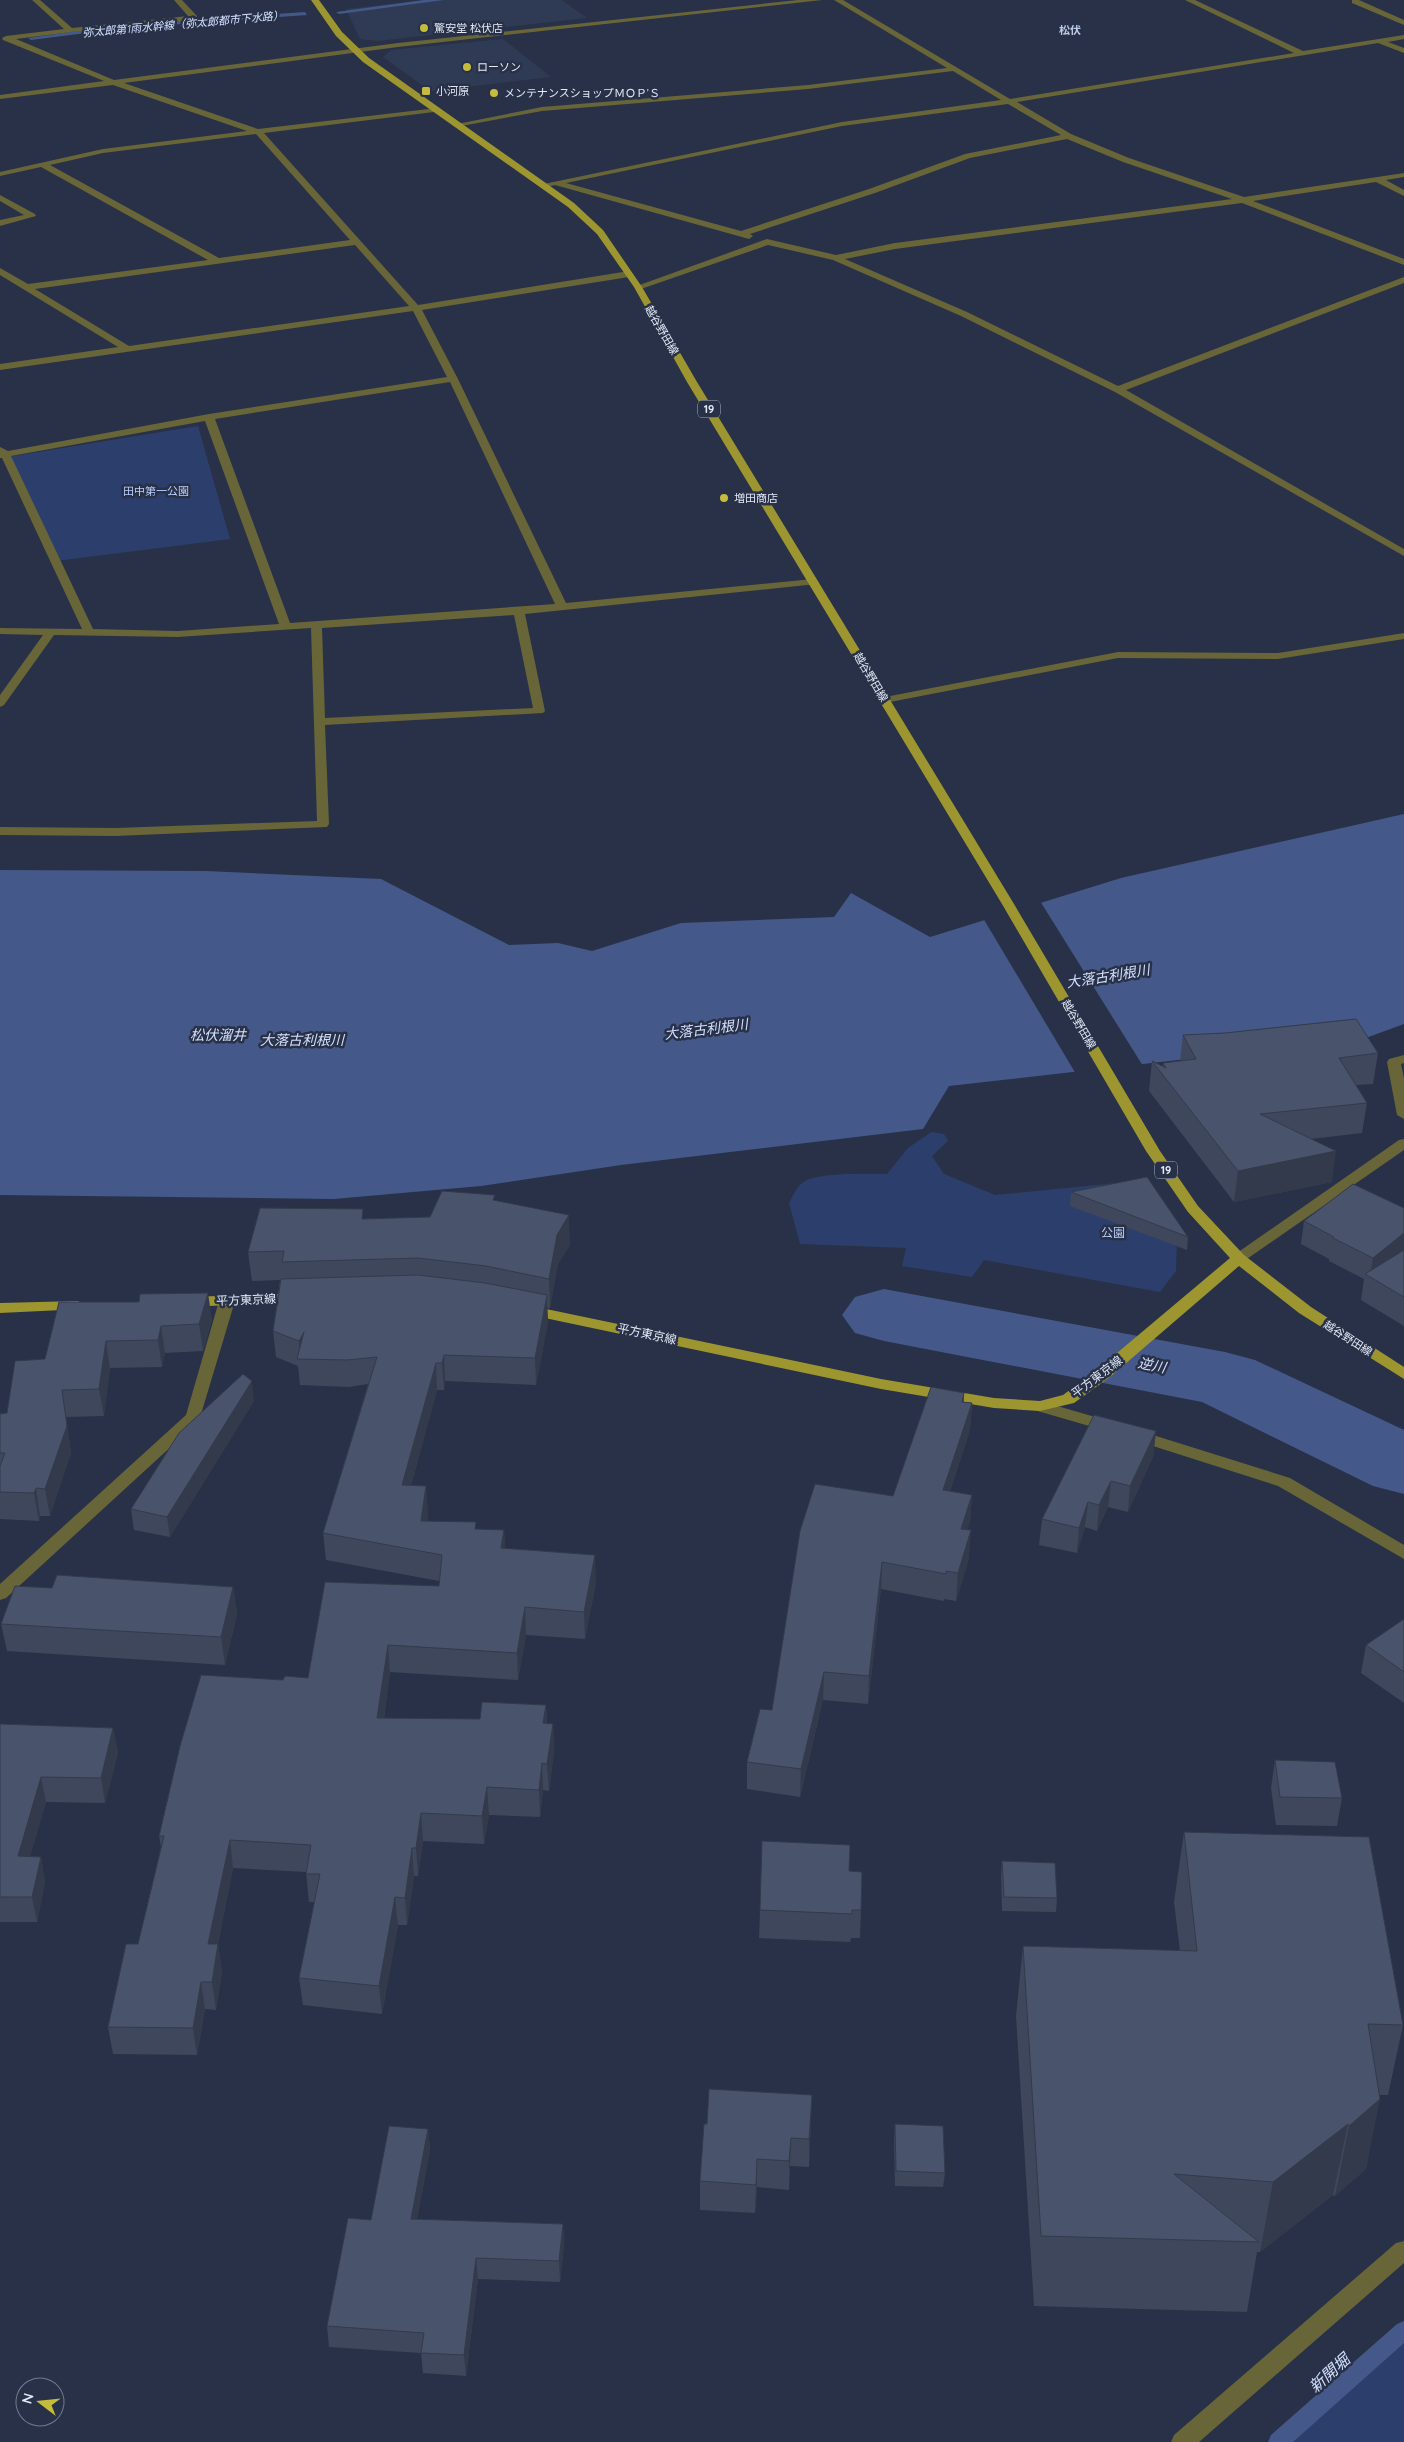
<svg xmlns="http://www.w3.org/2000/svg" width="1404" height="2442" font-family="Quicksand,'Noto Sans JP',sans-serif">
  <rect width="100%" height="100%" fill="#283147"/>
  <!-- built -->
  <path fill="#2f3b55" d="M423,0h139l25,18 -210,23 -17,-2 -14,-30z
    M503,39l48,38 -121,14 -47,-34 8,-7z"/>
  <!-- green -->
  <path fill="#2c3f6c" d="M198,426l32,113 -174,22 -49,-104z
    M931,1132l13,2 4,7 -16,15 12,18 51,21 142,-14 40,60 -1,30 -16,21 -176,-32 -12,17 -70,-11 4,-18 -106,-4 -11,-41c4,-7 9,-19 16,-22 18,-9 62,-7 82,-7l21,-26z
    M1404,2334v108h-122z"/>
  <!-- water -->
  <path fill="#445989" d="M1404,814v210l-41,15 -414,47 -26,43 -302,36 -140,21 -147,13 -334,-4v-325l206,1 175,8 128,66 49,-2 34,8 89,-28 153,-6 17,-24 79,44 191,-59z"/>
  <!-- pier -->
  <path fill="#283147" d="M1040,901l103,165 -67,8 -93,-156z"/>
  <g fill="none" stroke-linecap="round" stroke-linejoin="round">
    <!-- stream -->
    <path fill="#445989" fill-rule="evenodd" d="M424,0h20l-105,14 -3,-2z
      M305,12l2,3 -181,13 -95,12 -3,-2 98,-14z
      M1404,2321v22l-111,99h-25l3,-7 126,-111z"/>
    <!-- river -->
    <path fill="#445989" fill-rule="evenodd" d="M884,1289l341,63 30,8 149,70v64l-31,-8 -171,-84 -318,-61 -29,-8 -13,-18 13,-18z"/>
    <!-- minor -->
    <path fill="#686538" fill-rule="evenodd" d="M32,0h8l32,28 116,-12 -14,-16h8l15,16v4l-62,4 -119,15 98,41 284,-37 400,-43h24l-424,47 -274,36 134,46 179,-21 1,2 -4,2 -170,21 154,172 211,-34 4,3 -4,3 -207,33 36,69 108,224 247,-24 4,1v4l-292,30 20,97 -2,2 -218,12 4,99 -2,3 -211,9 -116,-1v-8l116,1 201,-7 -6,-193 -133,9 -124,-2 -50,70 -4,2v-12l43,-60 -43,-1v-6l82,1 -80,-171h-2v-11l8,4 201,-37 238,-37 -34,-66 -413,59v-6l118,-17 -118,-72v-7l28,16 180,-24 -167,-93 -41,9v-4l103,-23 144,-18 -134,-46 -113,14v-4l104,-14 -101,-41 -1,-2 4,-2 58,-7zM256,134l94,106 -131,18 -169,-93 53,-12zM355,245l54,61 -280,40 -94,-57zM450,382l105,222 -265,19 -75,-204zM205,421l74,203 -101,7 -85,-2 -82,-173zM514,615l19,93 -208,10 -3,-90z
      M834,0h9l167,99 284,-46 -109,-53h10l108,51 101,-16v4l-16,3 16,6v5l-26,-10 -361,59 54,32 58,24 115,39 160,-24v4l-18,3 18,10v6l-28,-14 -123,19 151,58v6l-162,-62 -347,46 -50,10 122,53 151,74 286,-109v6l-278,107 278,159v7l-289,-164 -154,-76 -128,-56 -65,-15 -127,44 -7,-2 133,-48 69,16 59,-12 337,-44 -109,-37 -56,-23 -97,19 -95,35 -125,41 3,2 -4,3 -194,-54 -12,3 -4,-3 303,-63 159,-22 -48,-29 -145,18 -266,22 -86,16 -4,-2 90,-18 266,-22 139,-17zM1008,104l53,31 -96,19 -96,35 -128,42 -175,-48 276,-57z
      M1352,0h7l45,20v5l-52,-22z
      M0,195l35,19 1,2 -36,10v-6l24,-5 -24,-14z
      M1404,633v6l-126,20 -160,-1 -233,45 -6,-3 6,-3 233,-45 160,1z
      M1404,1055v8l-3,1 3,14v41l-7,-4 -10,-53 2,-3z
      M1404,1139v11l-160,111h-10l-3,-3 3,-3 165,-115z
      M227,1296l8,5 -36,120 -193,177 -6,2v-16l186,-169 33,-114z
      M1040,1401l76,22 2,4 -2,4 -6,1 -76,-22 -2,-4 2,-4z
      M1137,1430l153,48 114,67v14l-126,-73 -147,-47 -2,-4 2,-4z
      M1404,2241v22l-205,179h-28l3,-7 222,-192z"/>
    <!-- major -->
    <path fill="#9d952f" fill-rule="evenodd" d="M311,0h8l23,32 27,26 205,145 29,27 39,57 55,95 317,522 146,247 38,55 46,49 67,52 93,60v12l-105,-66 -60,-47 -129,111 -36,26 -34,8 -46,-3 -113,-19 -360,-76 -2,-3 2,-3 6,-2 354,74 113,19 46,3 23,-6 35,-26 132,-111 -42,-46 -42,-61 -144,-247 -315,-522 -53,-95 -37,-53 -29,-27 -205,-145 -27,-26z
      M298,1293l8,5 -3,3 -112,6 -8,-5 8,-5z
      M78,1301l8,5 -3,3 -83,4v-10z"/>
  </g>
  <!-- wall -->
  <path fill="#3f475c" d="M1183,1035l195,18 -5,31 -17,1 11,18 -5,30 -51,6 21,43 -98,20 -85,-111 3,-30 11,5v-3l17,-2z
    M1071,1192l117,45 -1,13 -117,-44z
    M495,1201l75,44 -12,19 -8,44h-3l1,14 -12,63 -91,-4 -1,9h-7l-26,96 17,27 -1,8 49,8 28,1 1,18 91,34 -11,57 -59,-4 -8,45 -128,-8 -6,47h96l66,-14 1,18 6,1 1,27 -5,40 -6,-1 -3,27 -51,-2 -5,29 -61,-3 -5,35h-4l-7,49h-9l-16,89 -79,-9 -4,-27 16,-76h-6l-3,-30 -73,-4 -15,76 4,28 -6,38 -11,-1 -8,46 -84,-1 -5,-27 30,-83 23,-97 -2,-11 124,-156 25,-2 131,-92v-5l-113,-21 -3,-27 45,-149 -19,3 -49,-2 -2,-19 -22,-9 -3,-26 7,-51 -28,1 -4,-29 116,-33 66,-2z
    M1404,1208v118l-43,-26 3,-21 -35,-18v-2l-28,-15 3,-23z
    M59,1302l153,18 -9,31 -38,2 -3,14 -52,1 -6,48 -38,1 5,36 -21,63h-10l-1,5 -39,-2v-105l7,-1 38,-54z
    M964,1393v9l8,1 -2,27 -20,61 22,4 -2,27 -3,8 2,28 -13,43 -12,-2v2l-63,-12 -13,115 -45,-4 -23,97 -53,-8v-27l25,-52 121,-214z
    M254,1401l-84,136 -36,-7 -3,-21z
    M1156,1431l-3,26 -25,55 -20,-5 -11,24 -12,-4 -8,26 -38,-8 3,-26z
    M233,1587l4,27 -12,51 -218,-14 -6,-27 51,-36z
    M1404,1619v84l-43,-30 5,-28z
    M0,1724l113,4 5,25 -13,50 -59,-1 -16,54 11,1 4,25 -8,40h-37z
    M1275,1760l67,38 -5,28 -61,-1 -5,-37z
    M1184,1832l219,193 -15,70h-8l-14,74 -31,27 -2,-1 -73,57h-3l-10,60 -213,-6 -18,-290 7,-70 157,5 -6,-49z
    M1002,1861l55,37 -1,14 -54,-1 -1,-36z
    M849,1871l12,39 -1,28h-9l-1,4 -91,-4 1,-28z
    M812,2095l-3,72 -19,-1 -1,24 -32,-3 -2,26 -55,-3v-29l7,-57z
    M895,2124l50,49 -2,14 -48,-1 -1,-47z
    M428,2129l2,21 -13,69 146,5 1,21 -4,37 -82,-3 -12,97 -43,-3 -2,-20 -92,-6 -2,-21 44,-106z"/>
  <!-- shaded-wall -->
  <path fill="#333a4b" d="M1336,1151l-4,31 -98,20 4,-31z
    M569,1215l1,30 -12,19 -8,44 -1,-29 8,-44z
    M1404,1233v21l-34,23 3,-19z
    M208,1293l4,27 -9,31 -4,-27z
    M547,1295l1,27 -12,63 -1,-27z
    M161,1326l4,27 -3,14 -4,-27z
    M304,1332l-4,27 -1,-18z
    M106,1341l4,27 -6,48 -5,-27z
    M444,1355l1,26 -1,9 -2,-27z
    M436,1363l1,27 -33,122 -2,-27z
    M252,1381l2,20 -84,136 -3,-20z
    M62,1390l9,63 -21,63 -5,-27z
    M972,1403l-2,27 -29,87 2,-27z
    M1156,1431l-3,26 -25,55 2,-26z
    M1111,1481l-3,26 -11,24 2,-26z
    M426,1486l2,27 -5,35 -2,-27z
    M36,1488l4,28 -1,5 -5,-28z
    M972,1495l-2,27 -11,34 2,-27z
    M1088,1502l-3,25 -8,26 2,-25z
    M504,1530l2,27 -5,-9z
    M971,1530l-2,28 -13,43 2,-28z
    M595,1555l1,27 -11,57 -1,-27z
    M882,1562l-1,27 -13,115 1,-28z
    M233,1587l4,27 -12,51 -4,-28z
    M525,1607l1,28 -8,45 -1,-27z
    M388,1645l2,27 -10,74 -3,-28z
    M824,1672l-1,28 -23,97 1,-28z
    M546,1705l1,27 -4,-9z
    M553,1724l1,27 -5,40 -2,-27z
    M113,1728l5,25 -13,50 -4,-25z
    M542,1763l1,27 -3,27 -1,-27z
    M41,1777l5,25 -23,79 -5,-25z
    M487,1787l2,28 -5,29 -2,-28z
    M421,1813l2,28 -5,35 -2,-28z
    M230,1840l3,28 -21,104 -4,-28z
    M412,1848l2,28 -7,49 -2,-27z
    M41,1857l4,25 -8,40 -5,-25z
    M395,1897l3,28 -16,89 -3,-28z
    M218,1944l4,28 -6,38 -4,-28z
    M201,1982l4,27 -8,46 -4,-27z
    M812,2095l-1,28 -2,44v-28z
    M1380,2099l-14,70 -31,27 14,-70z
    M1348,2124l-15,71 -73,57 13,-70z
    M428,2129l2,21 -17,90 -2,-21z
    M791,2138l-1,28 -1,24v-29z
    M757,2159v28l-2,26 1,-28z
    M563,2224l1,21 -4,37 -1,-21z
    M476,2258l2,21 -12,97 -2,-21z"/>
  <!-- building -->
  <path fill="#49536b" stroke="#333a4b" d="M1356,1019l22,34 -39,5 28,45 -107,11 76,37 -98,20 -86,-110 14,7 -3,-5 33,-4 -13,-24 42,-2z
    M1147,1177l41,60 -117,-45z
    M1353,1184l51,24v25l-31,25 -40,-20 1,-1 -30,-16z
    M442,1191l53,4 -2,5 76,15 -12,20 -8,44 -63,-13 -68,-8 -136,4 2,-11 -36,1 12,-44 103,1 -1,10 68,-2z
    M1404,1250v47l-39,-23z
    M418,1275l67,8 62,12 -12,63 -91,-3 -2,8h-6l-34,122 24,1 -5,35 55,1 -1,7 29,1 -3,18 94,7 -11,57 -59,-5 -8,46 -129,-8 -11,73 103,1 2,-17 64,3 -3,18 10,1 -6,40 -5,-1 -3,27 -52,-3 -5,29 -61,-3 -5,35h-4l-7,50 -10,-1 -16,89 -80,-8 21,-104h-14l5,-29 -81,-5 -22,104h10l-6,38h-11l-8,46 -85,-1 18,-83h12l26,-108h-5l21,-90 21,-71 82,5 2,-4 23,2 17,-96 114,4 3,-31 -119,-22 54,-176 -30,3 -50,-1 7,-27 -5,9 -26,-10 8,-52z
    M208,1293l-9,31 -38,2 -3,14 -52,1 -7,48 -37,1 5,36 -22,63 -9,-1 -2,5 -34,-1v-26l5,-13h-5v-39l7,-1 8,-52 30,-2 14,-57h80l1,-8z
    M243,1374l9,7 -85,136 -36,-8 48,-76z
    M931,1387l33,6 -2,9 10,1 -29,87 29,5 -11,34 10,1 -13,43 -12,-2v3l-64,-12 -13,114 -45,-4 -23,97 -54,-7 13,-53 12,1 28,-179 15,-47 78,12z
    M1094,1415l62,16 -26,55 -19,-5 -12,24 -11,-3 -9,26 -37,-9z
    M57,1575l176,12 -12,50 -220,-13 14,-38 37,2z
    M1404,1619v53l-38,-27z
    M0,1724l113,4 -12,50 -60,-1 -23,79 23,1 -9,40h-32z
    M1275,1760l60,2 7,36 -62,-1z
    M1184,1832l185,5 34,188 -35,-1 12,75 -31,27 -1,-2 -75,58 -99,-8 85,68 -218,-6 -18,-290 174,5z
    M762,1841l88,4 -1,26 13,1 -1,38h-9v4l-92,-4z
    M1002,1861l53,2 2,35 -53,-1z
    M709,2089l103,6 -3,44 -18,-1 -2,23 -32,-2 -1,26 -56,-4 4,-57h3z
    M895,2124l48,2 2,47 -49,-2z
    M389,2126l39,3 -17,90 152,5 -4,37 -83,-3 -12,97 -43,-2 3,-20 -97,-7 21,-108 23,2z"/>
  <!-- markers -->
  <g fill="#c5bc3d" stroke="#283147" stroke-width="2">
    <circle cx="424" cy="28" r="5"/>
    <circle cx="467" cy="67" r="5"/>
    <rect x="421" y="86" width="10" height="10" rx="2.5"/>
    <circle cx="494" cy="93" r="5"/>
    <circle cx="724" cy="498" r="5"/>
  </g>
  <g text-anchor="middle" stroke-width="5" stroke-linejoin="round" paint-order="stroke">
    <!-- far-water labels -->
    <g font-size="11" font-style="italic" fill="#d2e0ff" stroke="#283147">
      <text transform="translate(183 24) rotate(-5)" y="4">弥太郎第1雨水幹線（弥太郎都市下水路）</text>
    </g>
    <!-- far-poi labels -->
    <g font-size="11" fill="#e2e9f7" stroke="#283147" text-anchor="start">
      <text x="434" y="32">驚安堂 松伏店</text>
      <text x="477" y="71">ローソン</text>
      <text x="436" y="95">小河原</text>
      <text x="504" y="97">メンテナンスショップＭＯＰ’Ｓ</text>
      <text x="734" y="502">増田商店</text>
    </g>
    <!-- far-neighbourhood labels -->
    <g font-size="11" font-weight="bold" fill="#becbe6" stroke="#283147">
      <text x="1070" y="34">松伏</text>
    </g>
    <!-- far-street labels -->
    <g font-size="11" fill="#e2e9f7" stroke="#283147">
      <text transform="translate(662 330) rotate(60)" y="4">越谷野田線</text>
      <text transform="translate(871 677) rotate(59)" y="4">越谷野田線</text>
      <text transform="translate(1079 1024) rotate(59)" y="4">越谷野田線</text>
      <text transform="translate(1348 1338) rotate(33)" y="4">越谷野田線</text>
    </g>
    <!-- shield labels -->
    <g fill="#283147" stroke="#aab2c2" stroke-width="1">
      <rect x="698" y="400.5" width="22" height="17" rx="4"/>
      <rect x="1155" y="1161.5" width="22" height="17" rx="4"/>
    </g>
    <g font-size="11" font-weight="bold" fill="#e2e9f7">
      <text x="709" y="413">19</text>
      <text x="1166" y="1174">19</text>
    </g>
    <!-- far-park labels -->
    <g font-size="11" fill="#b9cefb" stroke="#283147">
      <text x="156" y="495">田中第一公園</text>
    </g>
    <!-- park labels -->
    <g font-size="12" fill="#b9cefb" stroke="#283147">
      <text x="1113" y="1237">公園</text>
    </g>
    <!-- street labels -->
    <g font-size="12" fill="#e2e9f7" stroke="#283147">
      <text transform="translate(246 1300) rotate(-2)" y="4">平方東京線</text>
      <text transform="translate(647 1334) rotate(12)" y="4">平方東京線</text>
      <text transform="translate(1097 1377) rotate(-37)" y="4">平方東京線</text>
    </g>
    <!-- water labels -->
    <g font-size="14" font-style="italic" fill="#d2e0ff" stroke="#283147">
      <text transform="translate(1108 976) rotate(-9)" y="5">大落古利根川</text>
      <text transform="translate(706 1029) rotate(-7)" y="5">大落古利根川</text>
      <text x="218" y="1040">松伏溜井</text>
      <text x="302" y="1045">大落古利根川</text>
      <text transform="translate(1152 1365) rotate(11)" y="5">逆川</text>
    </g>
    <!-- near-water labels -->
    <g font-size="16" font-style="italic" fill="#d2e0ff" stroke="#283147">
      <text transform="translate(1329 2373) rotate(-42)" y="6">新開堀</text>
    </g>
  </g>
  <!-- north arrow -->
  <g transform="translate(40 2402) rotate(286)"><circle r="24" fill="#283147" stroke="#727b8d"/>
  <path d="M0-4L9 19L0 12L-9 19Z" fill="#c5bc3d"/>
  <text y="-8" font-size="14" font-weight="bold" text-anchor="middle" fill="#e2e9f7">N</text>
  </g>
</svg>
